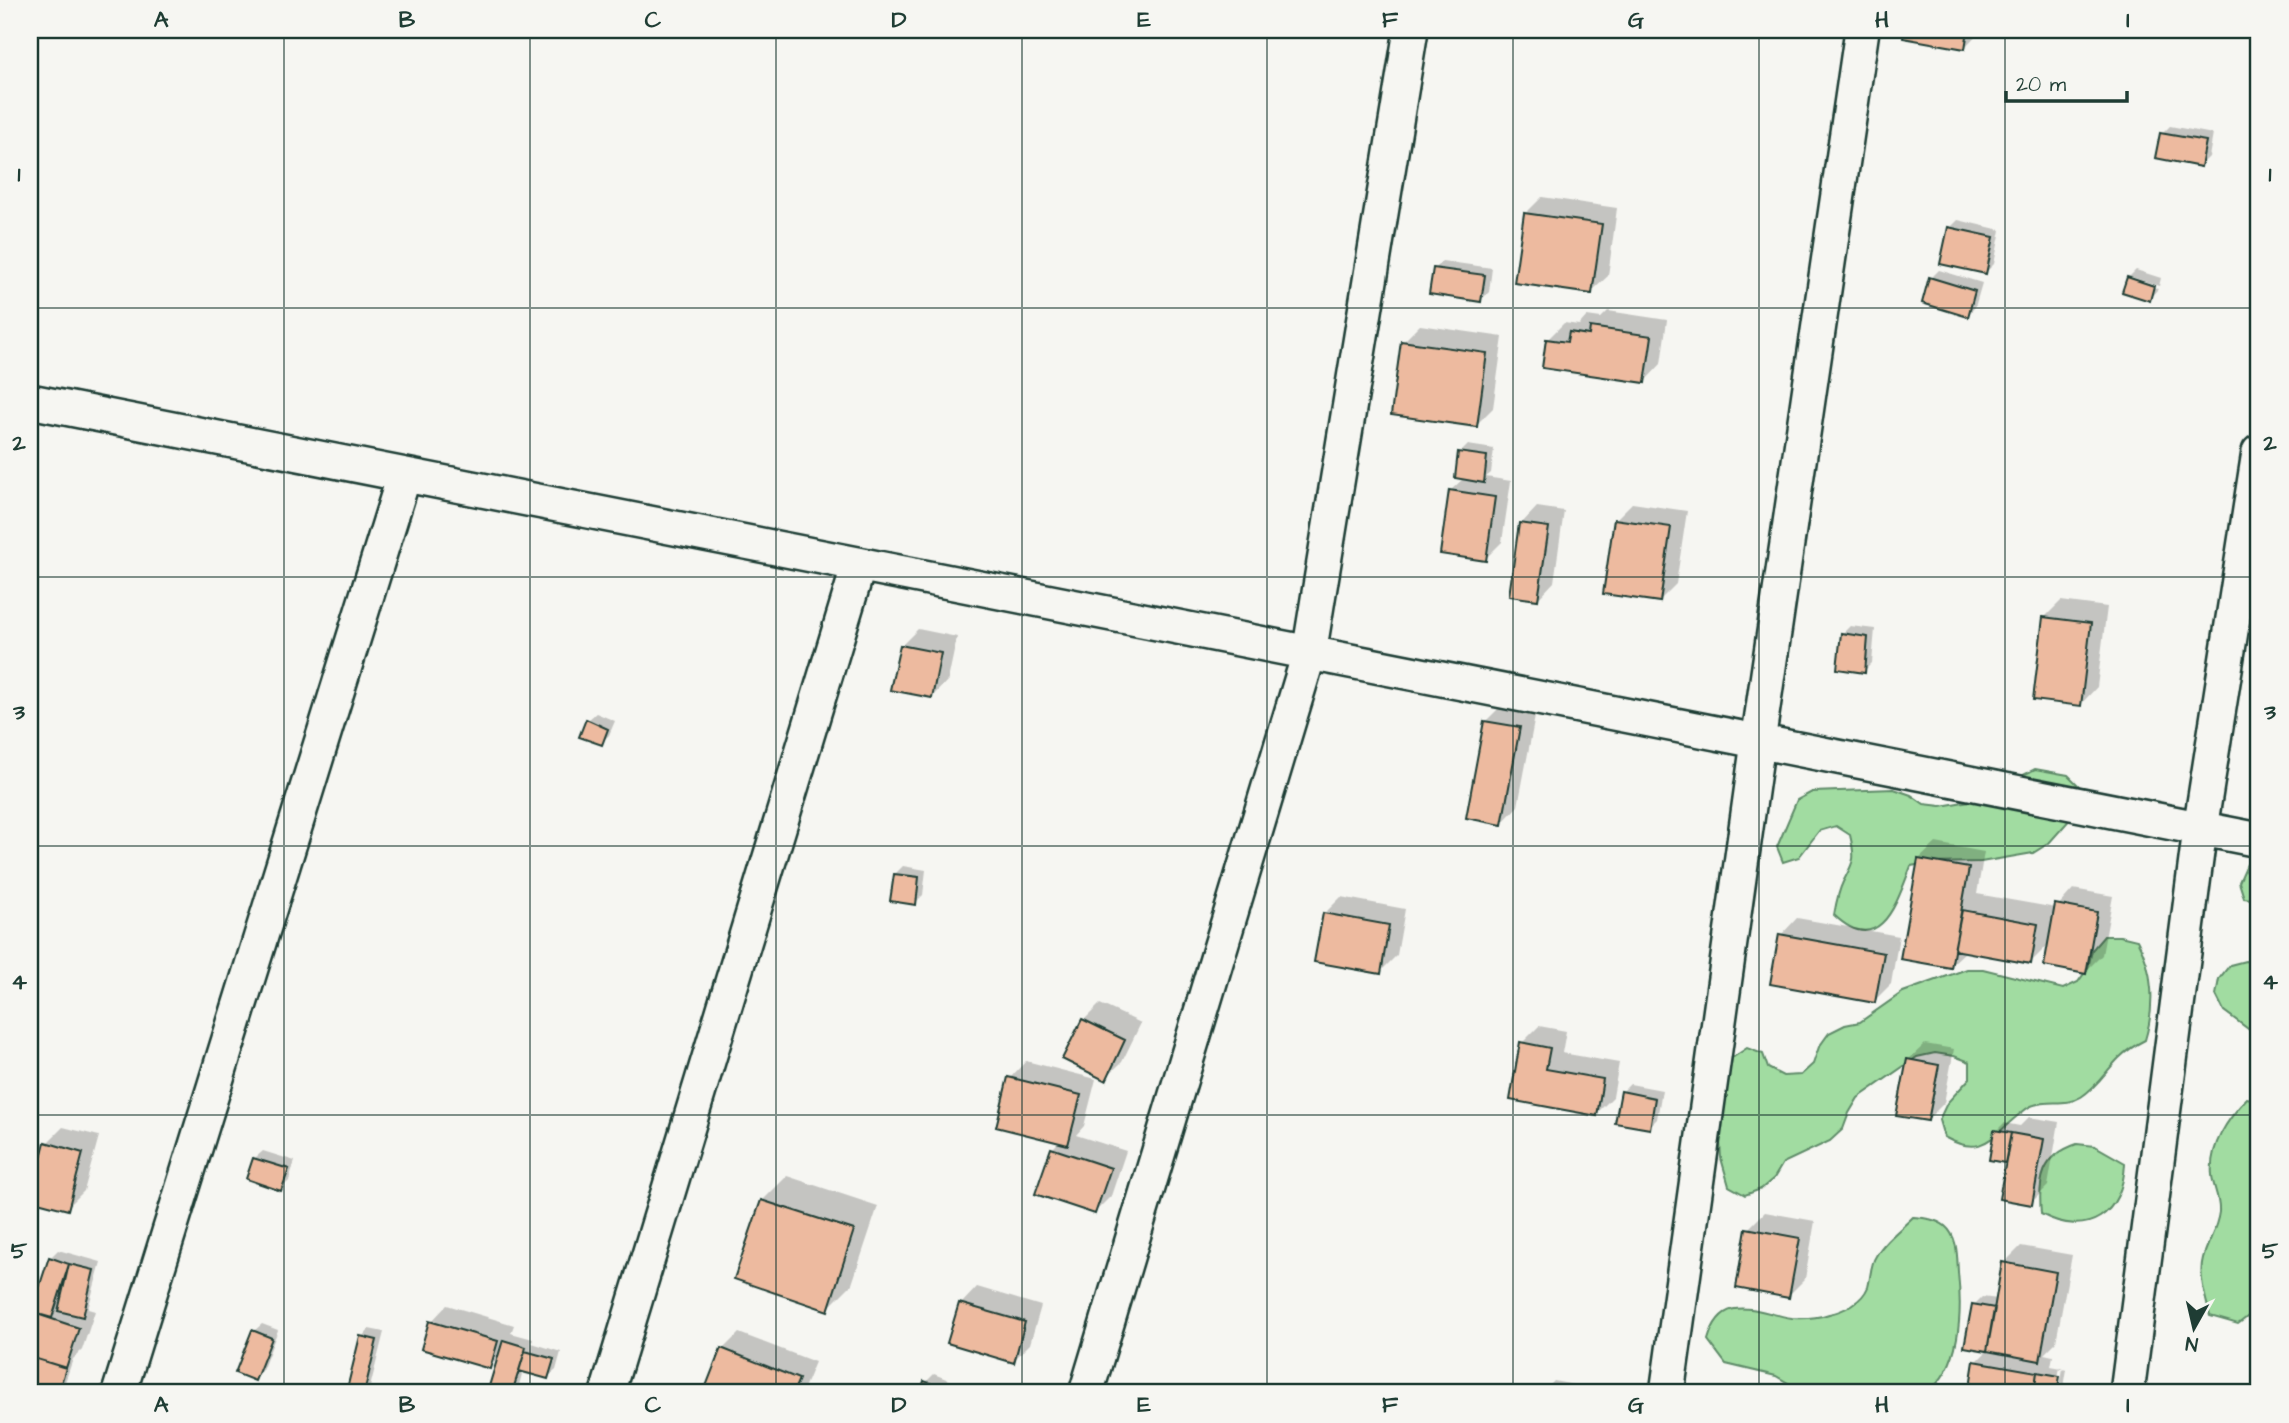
<svg xmlns="http://www.w3.org/2000/svg" width="2289" height="1423" font-family="'Architects Daughter',sans-serif">
  <rect width="100%" height="100%" fill="#f6f6f2"/>
  <filter id="ink" filterUnits="userSpaceOnUse"><feTurbulence type="fractalNoise" baseFrequency=".0143" numOctaves="2"/><feDisplacementMap in="SourceGraphic" scale="14" xChannelSelector="R" yChannelSelector="G"/><feConvolveMatrix kernelMatrix="1 2 1 2 8 2 1 2 1" color-interpolation-filters="sRGB"/></filter>
  <g filter="url(#ink)">
    <!-- green -->
    <path fill="#a1dca1" stroke="#608c6a" stroke-width="2" d="M2035,769l33,6 11,11 2,16 -8,14 -24,27 -16,10 -52,9 -53,1 -17,3c-14,36 -31,93 -77,49 2,-11 4,-23 9,-33 11,-21 13,-22 7,-47l-14,-9 -17,5 -20,26 -16,5 -6,-15 20,-47 15,-8 82,-3 17,6 13,9 17,2 34,-6z
      M2259,852v48l-15,-2 -5,-16 8,-18z
      M2104,936h16l17,4c17,31 18,67 8,100 -10,5 -19,11 -26,18 -13,13 -22,29 -38,39 -15,9 -30,3 -47,8 -5,1 -9,5 -13,8 -30,23 -37,46 -77,24l-5,-17 8,-17 23,-25v-16l-16,-6 -19,-3 -18,4 -59,41 -9,15 -6,16 -13,12 -47,22 -9,15 -13,11 -16,6 -16,-9 -8,-28 -2,-33 13,-67 15,-10 16,6 5,14 15,8 18,-1 12,-11 6,-17 10,-14 16,-8 15,-3 43,-30 64,-23h16l80,20 15,-7 10,-14 4,-18z
      M2245,961l14,2v74l-35,-26 -8,-16 3,-16 11,-14z
      M2247,1098l12,3v199l-8,14 -13,10 -28,-8c-4,-18 -12,-40 -7,-58 5,-17 14,-29 16,-46 1,-14 -6,-25 -7,-37 -3,-30 16,-56 35,-77z
      M2077,1144l18,2 30,17c-2,51 -37,76 -84,51 -3,-34 0,-58 36,-70z
      M1913,1217c11,1 23,2 32,9 13,11 12,30 13,46 4,38 4,97 -32,121h-121l-29,-17 -50,-12 -18,-24c14,-49 47,-28 84,-22 13,1 25,0 37,-4 15,-3 33,-12 39,-27 3,-10 2,-22 8,-31 8,-15 25,-27 37,-39z"/>
    <!-- shadow -->
    <path fill="#0003" d="M1906,30h75l-16,17 -60,-10z
      M2170,126l43,8 -4,23 -8,8 -39,-31z
      M1542,197l75,11 -9,68 -17,16 -66,-78z
      M1958,220l43,10 -7,34 -8,8 -36,-44z
      M1442,261l50,7 -3,24 -8,8 -47,-31z
      M1939,270l43,13 -7,24 -7,8 -37,-37z
      M2136,270l25,8 -2,8 -28,-9v4l27,8 -9,10 -21,-21z
      M1608,311l59,9 -6,44 -16,17 -97,-42 16,-16 15,2 8,-9 14,2z
      M1420,325l83,12 -10,71 -17,17 -73,-83z
      M1468,445l26,4 -3,24 -5,4 25,4 -9,61 -17,17 -35,-68 14,-13 -4,-25z
      M1632,503l55,8 -11,73 -16,16 -45,-80z
      M1537,507l27,4 -10,71 -16,17 -17,-75z
      M2061,601l46,6 -10,80 -16,17 -37,-86z
      M1850,626l25,3 -3,34 -8,8 -22,-37z
      M918,629l39,8 -9,43 -16,17 -30,-52z
      M1502,705l34,6 -18,95 -16,17 -16,-102z
      M596,713l19,8 -6,14 -8,8 -13,-23z
      M1936,843l48,9 -7,42 79,14 17,-19 40,7 -11,59 -17,17 -35,-29 -19,19 -65,-11 -16,15 -31,-107z
      M903,866l23,4 -3,25 -8,8 -20,-29z
      M1341,897l64,12 -8,46 -17,17 -56,-58z
      M1797,918l102,18 -8,48 -17,17 -93,-66z
      M1100,1004l41,19 -19,39 -17,16 -21,-58z
      M1539,1026l27,5 -4,22 57,10 -6,34 -17,17 -84,-15 10,-56z
      M1925,1044l29,5 -10,54 -16,16 -20,-59z
      M1026,1061l70,18 -12,47 -8,9 50,16 -15,45 -16,16 -43,-63 8,-8 -50,-63z
      M1630,1084l32,6 -5,29 -8,8 -27,-35z
      M2029,1117l30,5 -11,64 -17,17 -23,-45 -3,3 -9,-30 8,-8 16,3z
      M63,1127l36,9 -15,55 -17,17 -20,-65z
      M263,1151l32,10 -6,20 -8,8 -33,-11 7,-20z
      M787,1176l91,30 -26,78 -25,25 -65,-108z
      M1765,1212l50,9 -10,58 -17,17 -40,-67z
      M2021,1246l51,9 -16,87 -12,12 9,2 -2,10 16,3 -4,24h-4l4,-25 -3,-1 -5,26h-85l6,-31 12,-12 -14,-45 8,-8 16,2 6,-36z
      M58,1250l43,12 -13,47 7,2 -13,39 -9,9 -9,26 -7,8 -27,-9v-62l20,-64z
      M977,1287l64,19 -11,38 -17,17 -52,-57z
      M447,1305l67,20 -3,8 22,6 -1,4 29,9 -5,18 -8,7 -25,-7 -6,23 5,-6 25,6h-58l11,-36 -11,10 -58,-45z
      M262,1324l16,6 -16,41 -8,8v-48z
      M369,1329l15,3 -15,59 -2,2h-19l14,-56z
      M739,1333l76,29 -13,31h-82l-12,-5 15,-39z
      M934,1374l37,15 -2,4h-48l5,-11z
      M1554,1381l40,8 -1,4h-51z"/>
    <!-- building -->
    <path fill="#edba9f" stroke="#1f3d34" stroke-width="2" d="M1904,30h64l-3,19 -62,-11z
      M2160,133l46,8 -5,26 -46,-9z
      M1524,213l78,11 -10,70 -78,-11z
      M1948,227l46,10 -8,37 -46,-10z
      M1433,268l52,7 -4,27 -52,-8z
      M1929,277l46,14 -7,26 -46,-14z
      M2127,277l27,9 -4,15 -28,-9z
      M1590,327l62,9 -7,47 -103,-15 4,-29 21,3 2,-10 20,3z
      M1401,341l86,12 -10,74 -86,-12z
      M1458,452l29,4 -3,27 -29,-5z
      M1449,490l46,7 -9,64 -46,-7z
      M1614,519l57,8 -11,75 -57,-8z
      M1519,523l30,4 -11,73 -29,-4z
      M2043,617l48,6 -10,83 -48,-6z
      M1841,633l27,4 -3,36 -28,-4z
      M900,645l41,8 -9,45 -42,-8z
      M586,719l22,10 -6,16 -23,-8z
      M1484,721l36,6 -18,98 -36,-7z
      M1918,859l51,9 -18,100 -51,-9z
      M894,874l25,3 -3,28 -26,-4z
      M2055,904l42,8 -11,62 -42,-8z
      M1962,910l76,14 -7,40 -77,-14z
      M1323,913l66,12 -8,49 -67,-12z
      M1779,934l105,19 -9,50 -105,-19z
      M2254,935l5,1v28l-10,-2z
      M1082,1019l43,21 -19,41 -44,-22z
      M1520,1042l30,6 -4,21 57,10 -6,37 -87,-16z
      M1907,1059l32,6 -11,56 -32,-5z
      M1008,1077l73,18 -13,50 -72,-18z
      M1621,1091l34,7 -5,31 -35,-6z
      M1994,1130l17,3 -6,30 -16,-3z
      M2011,1133l33,6 -12,66 -33,-6z
      M45,1142l38,11 -15,57 -38,-10z
      M1051,1148l60,20 -16,46 -60,-20z
      M253,1158l36,11 -8,22 -35,-12z
      M761,1200l93,30 -26,81 -94,-32z
      M1746,1228l54,10 -11,60 -53,-10z
      M49,1257l20,7 -17,54 -21,-6z
      M2002,1262l54,10 -16,89 -53,-10z
      M69,1264l25,6 -11,47 -25,-6z
      M959,1303l66,19 -11,41 -67,-20z
      M1972,1304l23,4 -8,43 -23,-4z
      M31,1312l48,16 -13,40 -36,-11z
      M429,1321l69,20 -8,28 -69,-20z
      M252,1330l20,8 -17,43 -20,-8z
      M360,1336l17,4 -13,53h-18z
      M503,1340l23,7 -1,4 -13,42h-25z
      M721,1348l78,31 -6,14h-78l-10,-4z
      M525,1351l29,8 -6,20 -29,-8z
      M30,1357l36,11 -8,25 -28,-7z
      M1974,1361l63,11 -3,21h-65z
      M2037,1372l23,4 -3,17h-23z
      M924,1381l32,12h-36z"/>
    <g fill="none" stroke-linecap="round" stroke-linejoin="round">
      <defs>
        <path id="street" d="M30,401l2229,439
          M119,1393l285,-917
          M607,1393l252,-828
          M1086,1393l223,-739 102,-624
          M1667,1393l91,-651 104,-712
          M2127,1393l73,-564 59,-377"/>
      </defs>
      <!-- street casing -->
      <use href="#street" stroke="#1f3d34" stroke-width="38"/>
      <!-- street -->
      <use href="#street" stroke="#f6f6f2" stroke-width="33"/>
    </g>
  </g>
  <!-- grid -->
  <path fill="none" stroke="#1f3d34" stroke-width="2" stroke-opacity="0.55" d="M284,30v1363M530,30v1363M776,30v1363M1022,30v1363M1267,30v1363M1513,30v1363M1759,30v1363M2005,30v1363M30,308h2229M30,577h2229M30,846h2229M30,1115h2229"/>
  <!-- margin -->
  <rect width="2289" height="1423" fill="none" stroke="#f6f6f2" stroke-width="77"/>
  <!-- north arrow -->
  <g transform="translate(2194 1328) rotate(188)" stroke="#f6f6f2" stroke-width="5" paint-order="stroke">
  <path d="M0-5L12 26L0 18L-12 26Z" fill="#1f3d34"/>
  <text y="-10" font-size="19" font-weight="bold" text-anchor="middle" fill="#1f3d34">N</text>
  </g>
  <!-- scale -->
  <path d="M2006 91v10h121v-10" fill="none" stroke="#1f3d34" stroke-width="3.5"/>
  <text x="2016" y="91" font-size="21" fill="#1f3d34" stroke="#f6f6f2" stroke-width="5" paint-order="stroke">20 m</text>
  <rect x="38" y="38" width="2212" height="1346" fill="none" stroke="#1f3d34" stroke-width="2.5"/>
  <g font-size="23" text-anchor="middle" font-weight="bold" fill="#1f3d34">
    <text x="161" y="27">A</text>
    <text x="407" y="27">B</text>
    <text x="653" y="27">C</text>
    <text x="899" y="27">D</text>
    <text x="1144" y="27">E</text>
    <text x="1390" y="27">F</text>
    <text x="1636" y="27">G</text>
    <text x="1882" y="27">H</text>
    <text x="2128" y="27">I</text>
    <text x="19" y="181">1</text>
    <text x="2270" y="181">1</text>
    <text x="19" y="450">2</text>
    <text x="2270" y="450">2</text>
    <text x="19" y="719">3</text>
    <text x="2270" y="719">3</text>
    <text x="19" y="989">4</text>
    <text x="2270" y="989">4</text>
    <text x="19" y="1258">5</text>
    <text x="2270" y="1258">5</text>
    <text x="161" y="1412">A</text>
    <text x="407" y="1412">B</text>
    <text x="653" y="1412">C</text>
    <text x="899" y="1412">D</text>
    <text x="1144" y="1412">E</text>
    <text x="1390" y="1412">F</text>
    <text x="1636" y="1412">G</text>
    <text x="1882" y="1412">H</text>
    <text x="2128" y="1412">I</text>
  </g>
</svg>
